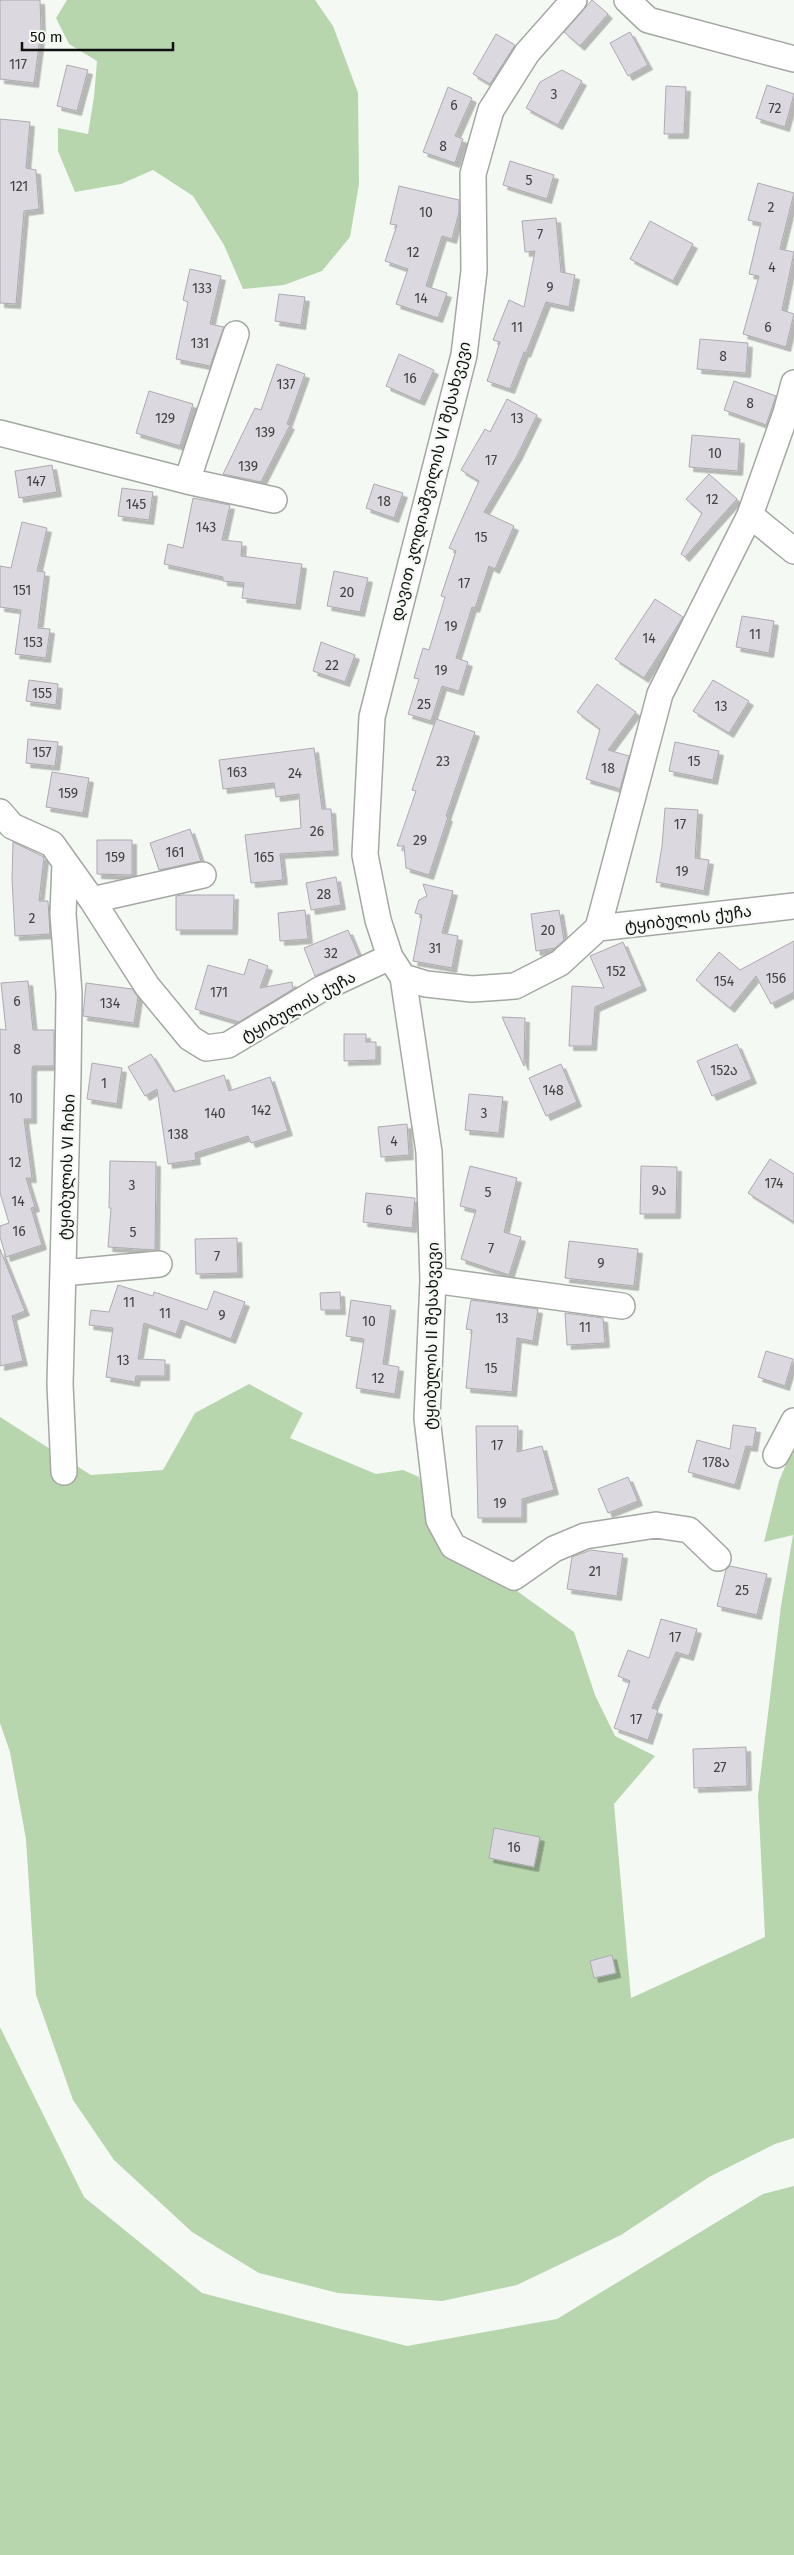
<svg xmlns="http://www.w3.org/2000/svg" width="794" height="2555" font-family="'Fira Sans','Noto Sans Georgian',sans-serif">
  <defs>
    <filter id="shadow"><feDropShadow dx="4.5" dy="4.5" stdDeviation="0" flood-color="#0004"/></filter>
  </defs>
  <rect width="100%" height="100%" fill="#f5f9f4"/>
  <!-- green -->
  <path fill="#b7d6ae" d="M67,0h248l18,26 25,67 1,91 -9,53 -28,34 -38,14 -41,4 -19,-44 -31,-49 -40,-26 -32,14 -46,8 -17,-41v-23l30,6 6,-37 3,-36 -28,-17 -13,-26z
    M249,1384l54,29 -13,25 86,36 27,-4 16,7 27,73 53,28 75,54 21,63 20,41 40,20 -41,48 17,194 134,-61 -7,-141 23,-190 12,-71 -29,7 15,-61 15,-36v693l-19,6 -66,33 -88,58 -104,50 -75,16 -104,-8 -79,-20 -67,-41 -78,-72 -41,-60 -37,-105 -10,-156 -16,-87 -10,-29v-306l91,58 72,-5 32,-57z
    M0,2027l84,170 118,96 205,53 150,-27 206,-125 31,-8v369h-794z"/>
  <!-- building -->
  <path fill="#dbd8df" stroke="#acaab0" filter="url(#shadow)" d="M0,0h40l1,31 -7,52 -34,-4z
    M592,0l16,14 -28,32 -16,-14z
    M630,32l18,33 -20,11 -18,-33z
    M496,34l19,11 -25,39 -17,-10z
    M67,65l21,5 -11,41 -20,-5z
    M562,70l20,11 -24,44 -32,-17 14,-26z
    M767,85l27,9 -9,33 -29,-9z
    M666,86l20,1 -2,47h-20z
    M448,87l24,11 -17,38 8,3 -8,24 -32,-11z
    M0,119l30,3 -4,46 10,2 3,39 -15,2 -8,93 -16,-1z
    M510,161l44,14 -7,24 -44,-14z
    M758,183l36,10 -14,56 14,3 -12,58 12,4 -8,33 -43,-13 16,-58 -10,-2 12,-51 -13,-3z
    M399,186l60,14v12l-7,27 -10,-3 -16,50 21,7 -9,25 -42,-14 12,-35 -23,-8 12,-36 -7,-1z
    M556,218l5,54 14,3 -6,32 -23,-5 -20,51 -2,-1 -14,37 -23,-8 13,-39 -7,-2 16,-40 15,7 11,-56 -10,1 -3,-31z
    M650,221l43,23 -20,37 -43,-22z
    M190,269l31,7 -11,48 14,3 -14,39 -34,-7 12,-57 -5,-2z
    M279,294l26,3 -4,28 -26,-4z
    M700,339l48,4 -2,30 -49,-4z
    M399,354l35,16 -14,31 -34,-15z
    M277,364l28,10 -18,50 3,1 -29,57 -38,-8 32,-66 6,2z
    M734,381l42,15 -10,29 -42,-15z
    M149,391l44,13 -13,42 -44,-13z
    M507,399l30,16 -20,41 -33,56 30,14 -19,43 -6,-3 -14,42 -3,-1 -16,51 12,4 -9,29 -17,-5 -11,35 -23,-7 11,-35 -5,-1 9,-30 6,2 16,-53 -4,-1 15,-45 -7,-3 30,-67 -18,-11 24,-41 5,3z
    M692,435l48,4 -2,32 -49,-4z
    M52,465l5,27 -38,6 -4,-27z
    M709,474l28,25 -52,58 -4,-3 21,-41 -16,-14z
    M374,484l29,9 -9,25 -28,-10z
    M122,488l31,4 -4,28 -31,-4z
    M193,498l37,7 -8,35 20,2 -1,14 61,8 -6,41 -54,-7 2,-15 -21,-2v-4l-59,-13 4,-20 15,4z
    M22,522l25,6 -10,43 8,1 -7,56 12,1 -4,29 -31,-4 6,-44 -21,-3v-41l11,2z
    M334,571l34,7 -8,34 -33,-6z
    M655,599l28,18 -39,61 -29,-19z
    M742,616l32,5 -5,32 -33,-6z
    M321,642l34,13 -10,27 -32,-11z
    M29,680l29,4 -2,21 -30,-4z
    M713,680l36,21 -20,32 -36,-22z
    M597,684l39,28 -28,38 21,6 -9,33 -34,-10 14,-50 -23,-17z
    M436,719l39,13 -29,84 2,1 -19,58 -23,-7 -2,-22h-7l19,-55 -4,-1z
    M28,739l30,3 -3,24 -29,-3z
    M675,742l44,9 -6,29 -44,-9z
    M314,748l8,61h9l3,42 -54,3 3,26 -32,3 -6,-48 56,-7 -2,-34 -23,3 -2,-14 -51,6 -4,-29z
    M52,772l37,6 -6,35 -37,-6z
    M665,808l33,2 -3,48 14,2 -5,31 -48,-9 6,-36z
    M190,829l11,32 -42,9 -9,-27z
    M97,840h35v35l-35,-1z
    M13,842l31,15 -5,44h9l2,33 -35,2 -3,-57z
    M336,877l5,28 -30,5 -5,-27z
    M423,884l30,7 -11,42 16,3 -6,32 -39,-7 9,-46 -7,-2 4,-13 8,-4z
    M182,895h52l-1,35h-57v-34z
    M305,910l3,29 -28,2 -2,-28z
    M559,910l5,30 -9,8 -19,3 -5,-37z
    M348,930l11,26 -44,20 -11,-28z
    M794,941v51l-23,12 -15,-28 -26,32 -34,-28 23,-28 21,18z
    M623,942l19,44 -47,21 -3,39h-23l3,-60 32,2 -14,-32z
    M249,959l19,7 -8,22 32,-6 1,7 -54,33 -44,-13 13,-44 36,10z
    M28,981l5,49h21v36h-21l-1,3v50h-8l8,59h-6l9,29 -4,1 11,37 -36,12 -6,-20v-11l9,-3 -9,-30v-164l6,1 -5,-47z
    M86,983l46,6 6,8 -4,26 -51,-7z
    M502,1017l23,1 -1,48z
    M344,1034h22v8h10v18l-32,1z
    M737,1044l15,35 -40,17 -15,-35z
    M151,1054l23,38 50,-17 5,16 41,-14 18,54 -37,12 -3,-7 -53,17 1,7 -28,4 -11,-75 -12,7 -17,-29z
    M92,1063l30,5 -5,36 -30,-5z
    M561,1064l16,38 -31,14 -17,-38z
    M469,1094l34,3 -4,36 -34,-3z
    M407,1124l2,31 -28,2 -3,-30z
    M770,1159l24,15v48l-46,-29z
    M110,1161l46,1 -1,88 -47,-3 3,-39h-2z
    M470,1166l47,12 -13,54 17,5 -12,38 -48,-16 15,-49 -16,-4z
    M641,1166l36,1 -1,47h-36z
    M366,1193l49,5 -3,30 -49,-6z
    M237,1238l1,35 -42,1 -1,-35z
    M569,1241l69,8 -4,37 -69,-8z
    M0,1249l25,62 -13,5 11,45 -23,5z
    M118,1285l35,11 1,-4 53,18 7,-19 31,11 -14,37 -50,-19 -5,14 -32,-11 -6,36 27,1v16h-29l-1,6 -29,-5 7,-49 -24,-3 2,-15 18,2z
    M340,1292l1,18h-20l-1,-17z
    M351,1300l40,6 -8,58 16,3 -4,27 -39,-6 8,-49 -18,-3z
    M471,1300l67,9 -5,32 -16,-3 -5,54 -46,-4 6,-58 -6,-1z
    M565,1313l38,5 2,25 -38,2z
    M766,1351l27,8 -8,27 -27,-9z
    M733,1425l23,3 -3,19 -7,-1 -11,39 -47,-13 9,-32 33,9z
    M476,1426h42l-1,26 25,-6 12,44 -32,9v19h-44z
    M628,1477l10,24 -30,12 -10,-24z
    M591,1550l32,4 -6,42 -50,-7 5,-32z
    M730,1566l37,8 -10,41 -40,-9 9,-36z
    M661,1619l36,10 -8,27 -13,-4 -24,56 6,2 -10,30 -34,-12 16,-47 -12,-5 10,-26 21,8z
    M746,1747l1,39 -53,2 -1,-39z
    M494,1828l46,9 -6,30 -45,-9z
    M612,1955l4,18 -22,5 -4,-17z"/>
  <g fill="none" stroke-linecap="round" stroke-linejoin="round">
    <defs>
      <path id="minor" d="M574,0l-47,53 -36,57 -18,64 1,97 -10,84 -92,362 -7,138 13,65 12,37 13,20 23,7 46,5 43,-3 45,-23 38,-35 196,-22
        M627,0l21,20 146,39
        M0,433l187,48 87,19
        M187,481l49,-147
        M750,515l44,36
        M0,812l12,14 40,18 40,56 55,86 43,52 16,10 22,-3 93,-56 69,-32
        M92,900l111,-25
        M598,928l62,-234 90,-179 36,-102 8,-30
        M403,977l26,175 4,128 -6,138 12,102 14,26 61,31 40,-28 31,-13 71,-11 33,5 29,28
        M63,1273l96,-9
        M433,1280l189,26
        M776,1455l18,-34
        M64,1472l-4,-88 8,-310 1,-81 -6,-79 2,-51"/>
    </defs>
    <!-- minor casing -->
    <use href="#minor" stroke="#a4a8a3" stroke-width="28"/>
    <!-- minor -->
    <use href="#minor" stroke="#fff" stroke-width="25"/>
  </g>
  <g text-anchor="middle" stroke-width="4.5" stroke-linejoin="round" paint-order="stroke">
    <!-- number labels -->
    <g font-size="14" fill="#424243">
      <text x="18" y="69">117</text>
      <text x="554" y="99">3</text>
      <text x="454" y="110">6</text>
      <text x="775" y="113">72</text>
      <text x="443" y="151">8</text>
      <text x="529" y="185">5</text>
      <text x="19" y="191">121</text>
      <text x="771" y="212">2</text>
      <text x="426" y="217">10</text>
      <text x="540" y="239">7</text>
      <text x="413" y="257">12</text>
      <text x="772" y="272">4</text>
      <text x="550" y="292">9</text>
      <text x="202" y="293">133</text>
      <text x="421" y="303">14</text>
      <text x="517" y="332">11</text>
      <text x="768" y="332">6</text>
      <text x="200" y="348">131</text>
      <text x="723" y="361">8</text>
      <text x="410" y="383">16</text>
      <text x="286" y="389">137</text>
      <text x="750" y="408">8</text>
      <text x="165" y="423">129</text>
      <text x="517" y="423">13</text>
      <text x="265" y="437">139</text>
      <text x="715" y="458">10</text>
      <text x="491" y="465">17</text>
      <text x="248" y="471">139</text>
      <text x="36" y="486">147</text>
      <text x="712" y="504">12</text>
      <text x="384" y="506">18</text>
      <text x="136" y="509">145</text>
      <text x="206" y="532">143</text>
      <text x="481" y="542">15</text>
      <text x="464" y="588">17</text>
      <text x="22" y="595">151</text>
      <text x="347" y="597">20</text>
      <text x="451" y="631">19</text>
      <text x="755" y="639">11</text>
      <text x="649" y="643">14</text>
      <text x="33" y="647">153</text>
      <text x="332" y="670">22</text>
      <text x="441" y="675">19</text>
      <text x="42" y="698">155</text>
      <text x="424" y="709">25</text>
      <text x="721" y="711">13</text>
      <text x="42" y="757">157</text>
      <text x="443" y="766">23</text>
      <text x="694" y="766">15</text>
      <text x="608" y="773">18</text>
      <text x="237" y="777">163</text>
      <text x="295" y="778">24</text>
      <text x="68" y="798">159</text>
      <text x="680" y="829">17</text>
      <text x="317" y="836">26</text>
      <text x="420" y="845">29</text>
      <text x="175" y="857">161</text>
      <text x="115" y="862">159</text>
      <text x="264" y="862">165</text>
      <text x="682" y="876">19</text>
      <text x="324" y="899">28</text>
      <text x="32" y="923">2</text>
      <text x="548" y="935">20</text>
      <text x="435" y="953">31</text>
      <text x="331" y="958">32</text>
      <text x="616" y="976">152</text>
      <text x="776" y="983">156</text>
      <text x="724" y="986">154</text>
      <text x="219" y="997">171</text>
      <text x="17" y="1006">6</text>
      <text x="110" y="1008">134</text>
      <text x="17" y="1054">8</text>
      <text x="724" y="1075">152ა</text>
      <text x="104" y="1088">1</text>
      <text x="553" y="1095">148</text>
      <text x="16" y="1103">10</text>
      <text x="261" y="1115">142</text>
      <text x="215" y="1118">140</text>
      <text x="484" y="1118">3</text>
      <text x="178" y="1139">138</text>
      <text x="394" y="1146">4</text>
      <text x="15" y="1167">12</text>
      <text x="774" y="1188">174</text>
      <text x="132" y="1190">3</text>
      <text x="659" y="1195">9ა</text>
      <text x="488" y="1197">5</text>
      <text x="18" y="1206">14</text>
      <text x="389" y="1215">6</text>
      <text x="19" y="1236">16</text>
      <text x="133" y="1237">5</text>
      <text x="491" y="1253">7</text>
      <text x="217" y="1261">7</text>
      <text x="601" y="1268">9</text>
      <text x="129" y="1307">11</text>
      <text x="165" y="1318">11</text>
      <text x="222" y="1320">9</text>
      <text x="502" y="1323">13</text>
      <text x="369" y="1326">10</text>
      <text x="585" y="1332">11</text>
      <text x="123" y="1365">13</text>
      <text x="491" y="1373">15</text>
      <text x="378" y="1383">12</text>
      <text x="497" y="1450">17</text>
      <text x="716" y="1467">178ა</text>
      <text x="500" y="1508">19</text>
      <text x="595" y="1576">21</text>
      <text x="742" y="1595">25</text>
      <text x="675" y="1642">17</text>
      <text x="636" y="1724">17</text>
      <text x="720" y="1772">27</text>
      <text x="514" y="1852">16</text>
    </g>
    <!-- street labels -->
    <g font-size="16" fill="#0f100f" stroke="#f5f9f4">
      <text transform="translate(430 481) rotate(-76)" y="6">დავით კლდიაშვილის VI შესახვევი</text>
      <text transform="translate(688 918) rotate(-7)" y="6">ტყიბულის ქუჩა</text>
      <text transform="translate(298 1006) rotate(-29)" y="6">ტყიბულის ქუჩა</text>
      <text transform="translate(66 1167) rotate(-88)" y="6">ტყიბულის VI ჩიხი</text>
      <text transform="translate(431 1336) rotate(-89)" y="6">ტყიბულის II შესახვევი</text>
    </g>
  </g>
  <!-- scale -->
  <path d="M22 42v8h151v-8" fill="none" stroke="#0f100f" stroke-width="2.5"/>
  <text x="30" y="42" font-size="15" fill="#0f100f" stroke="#f5f9f4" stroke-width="4" paint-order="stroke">50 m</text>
</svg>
